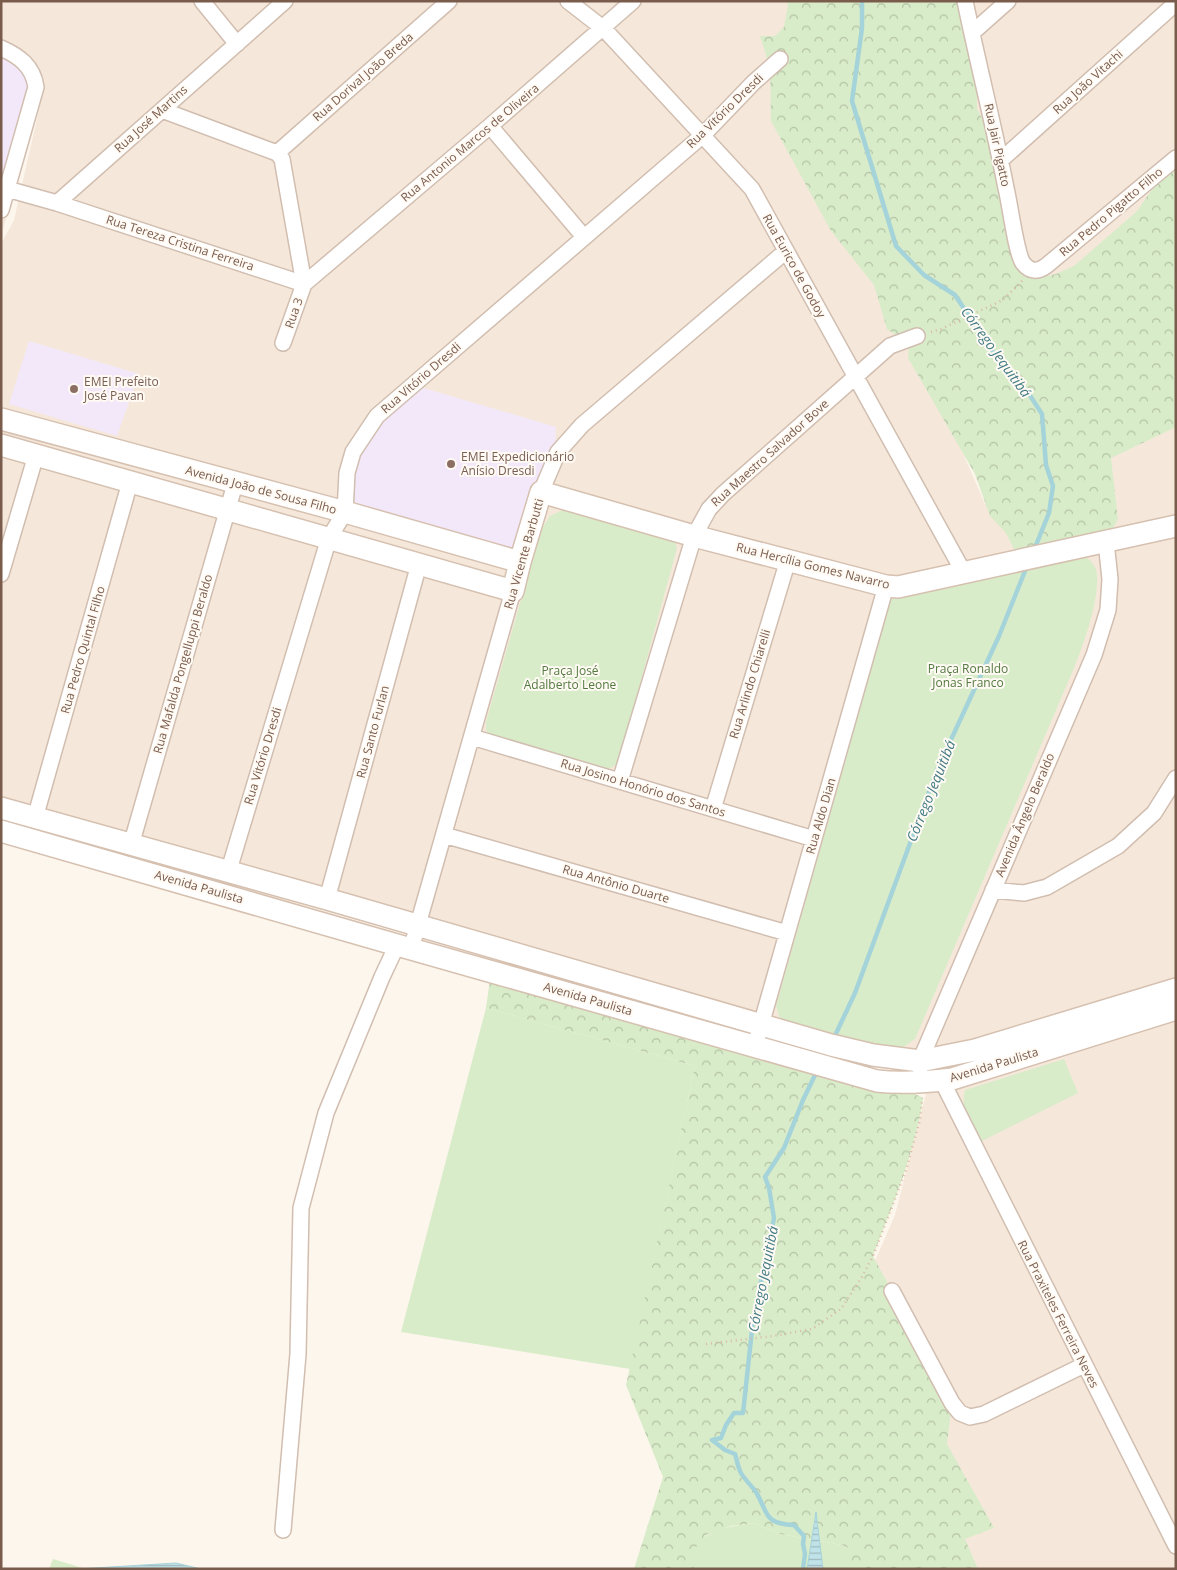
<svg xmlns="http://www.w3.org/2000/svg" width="1177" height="1570" font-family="'Open Sans',sans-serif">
  <defs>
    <pattern id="forest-crowns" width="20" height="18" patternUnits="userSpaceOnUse" patternTransform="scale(1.25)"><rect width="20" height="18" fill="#d8ecc9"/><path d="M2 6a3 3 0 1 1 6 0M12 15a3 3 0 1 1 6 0" fill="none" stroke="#b4c2a5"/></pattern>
    <pattern id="water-rules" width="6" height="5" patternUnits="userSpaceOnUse" patternTransform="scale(1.25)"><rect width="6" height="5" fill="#bfe3e8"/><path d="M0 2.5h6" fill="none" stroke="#a0bbbe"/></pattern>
  </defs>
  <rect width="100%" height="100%" fill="#fdf6ec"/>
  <!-- residential -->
  <path fill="#f5e8da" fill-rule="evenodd" d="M1,1h1175v988l-256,72 -919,-243v-574l13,-24 28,-123 -41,139zM791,55l184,419 11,30h-1z
    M1176,993v576h-334l29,-299 24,-55 37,-145z"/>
  <!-- education -->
  <path fill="#f3e8fa" d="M1,48l9,5 25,34 -34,115z
    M29,341l110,33 -22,62 -108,-32z
    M417,386l139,41 -1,25 -37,107 -171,-47 9,-59 24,-34z"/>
  <!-- green -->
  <path fill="#d8ecc9" d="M567,508l107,31 3,9 -57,209c-4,9 -8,12 -18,12l-113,-35 -3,-4v-8l55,-192 9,-14z
    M1084,556c7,4 12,10 13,18 2,28 -13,69 -23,94l-159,371 -17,12 -117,-29 -5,-16 107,-379c3,-12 3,-26 14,-32z
    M486,1008l209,58 -65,303 -229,-37z
    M1064,1059l14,34 -98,49c-10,-19 -20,-30 -15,-52z
    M754,1523l26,11 62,11 9,4v20h-161c1,-5 0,-12 1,-16 11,-24 41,-27 63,-30z
    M53,1559l33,10h-37z"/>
  <!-- forest -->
  <path fill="url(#forest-crowns)" d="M787,1h171l15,39 3,18 1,51 22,40 5,78 14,41 9,8 11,2 18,-4 18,-8 63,-55 16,-23 8,-25 15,-4v268l-65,31 7,61 -5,9 -15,13 -82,12 -10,-20 -16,-17 -15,-42 -67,-116 1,-14 -22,-15 -13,-44 -43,-54 -60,-110 -1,-53 -10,-32h15l9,-9 4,-22z
    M491,972l403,111 29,15c-8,55 -30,106 -50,158l79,147 -5,41 47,84 -29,11 13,30h-127v-20l-9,-4 -62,-11 -26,-11 -23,3 -25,9 -15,18 3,16h-60l29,-92 -37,-92 69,-319 -209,-58z"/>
  <!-- water -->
  <path fill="url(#water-rules)" stroke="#a5d3da" d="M816,1512l7,57h-16z
    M176,1563l25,6h-123z"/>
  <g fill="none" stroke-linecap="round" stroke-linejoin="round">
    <!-- stream -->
    <path stroke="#a5d3da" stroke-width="4.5" d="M862,1v27l-10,73 44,145 28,29 31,20 46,69 28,30 13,20 4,51 7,21 -4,27 -15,37
      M833,1040l22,-47 82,-223 62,-134 28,-70
      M803,1569l2,-15 -2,-10 1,-8 -10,-11c-31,-1 -26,-13 -38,-33 -5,-7 -11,-12 -15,-19 -3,-5 -4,-13 -6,-19l-10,-4 -13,-10 9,-2 5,-13 8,-12h9l10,-92 21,-103 -5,-30 -4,-11 19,-29 19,-48 14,-29"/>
    <defs>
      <path id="street" d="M202,1l35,43
        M568,1l36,28 148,160 212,384
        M965,1c13,63 29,125 41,187 4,16 10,65 17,75 7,9 15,9 23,3l130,-108
        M972,33l36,-32
        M1,48c18,8 32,18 35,39l-35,123
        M162,110l115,43 5,6 22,125 -21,59
        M490,126l94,111
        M277,153l172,-152
        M1001,160l175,-157
        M7,189l50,14 228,-202
        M57,203l247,81
        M304,284l186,-158 143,-125
        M541,492l17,-40 24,-27 204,-174
        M1,574l35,-119
        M472,737l342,102
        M620,781l74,-245 15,-27 14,-15 167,-148 27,-10
        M713,809l75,-249
        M35,818l95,-336
        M444,835l343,98
        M131,845l104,-361
        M228,873l101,-335 16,-26 2,-39 6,-21 24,-36 326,-281 51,-53 26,-23
        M993,890l31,3 23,-6 71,-41 36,-33 22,-35
        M327,899l92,-335
        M411,949l102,-358
        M755,1046l131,-460
        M920,1068v-7l174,-406 14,-45 2,-31 -4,-37
        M942,1081l234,465
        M892,1291l60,112 8,10 10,4 14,-3 100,-49
        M283,1530l15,-176 3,-146 25,-95 56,-136 15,-32"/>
      <path id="secondary" d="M1,419l344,93 175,50
        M1,445l512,146 7,-29 21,-70 153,44 192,50 12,1 278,-61
        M1,808l326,91 504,146 42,10 47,6 55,-11 201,-61
        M1,831l396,114 480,136c25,3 50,1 75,-2l224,-70"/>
    </defs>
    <!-- street casing -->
    <use href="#street" stroke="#d1beb0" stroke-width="18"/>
    <!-- secondary casing -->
    <use href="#secondary" stroke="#d6c0b0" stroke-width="24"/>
    <!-- path -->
    <path stroke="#d9b8a5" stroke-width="2.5" stroke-dasharray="1 4" stroke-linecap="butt" d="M931,332l10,-3 62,-29 20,-20
      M706,1344l67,-8 39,-7 29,-20 21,-32 11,-21 17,-44 16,-42 14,-50 2,-20"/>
    <!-- street -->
    <use href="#street" stroke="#fff" stroke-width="15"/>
    <!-- secondary -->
    <use href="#secondary" stroke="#fff" stroke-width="21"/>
  </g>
  <!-- markers -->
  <g fill="#8d6e63" stroke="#fffaf3" stroke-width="2">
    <circle cx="74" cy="389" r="5"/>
    <circle cx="451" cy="464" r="5"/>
  </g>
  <g text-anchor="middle" stroke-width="4" stroke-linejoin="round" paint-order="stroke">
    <!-- street labels -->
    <g font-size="12" fill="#7a5c4d" stroke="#fffaf3">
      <text transform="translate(363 77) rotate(-41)" y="4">Rua Dorival João Breda</text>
      <text transform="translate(1088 82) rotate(-42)" y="4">Rua João Vitachi</text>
      <text transform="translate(725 111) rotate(-44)" y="4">Rua Vitório Dresdi</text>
      <text transform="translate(151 119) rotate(-42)" y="4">Rua José Martins</text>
      <text transform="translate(470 143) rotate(-40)" y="4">Rua Antonio Marcos de Oliveira</text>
      <text transform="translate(997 145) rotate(78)" y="4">Rua Jair Pigatto</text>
      <text transform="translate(1111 212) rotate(-40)" y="4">Rua Pedro Pigatto Filho</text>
      <text transform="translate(180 243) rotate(18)" y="4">Rua Tereza Cristina Ferreira</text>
      <text transform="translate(794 266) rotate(61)" y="4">Rua Eurico de Godoy</text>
      <text transform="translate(294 313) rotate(-71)" y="4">Rua 3</text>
      <text transform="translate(421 378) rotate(-41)" y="4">Rua Vitório Dresdi</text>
      <text transform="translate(770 453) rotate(-42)" y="4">Rua Maestro Salvador Bove</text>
      <text transform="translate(261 490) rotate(15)" y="4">Avenida João de Sousa Filho</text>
      <text transform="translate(524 554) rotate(-74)" y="4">Rua Vicente Barbutti</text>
      <text transform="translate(813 566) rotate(14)" y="4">Rua Hercília Gomes Navarro</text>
      <text transform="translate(83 650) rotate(-74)" y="4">Rua Pedro Quintal Filho</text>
      <text transform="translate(183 664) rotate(-74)" y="4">Rua Mafalda Pongelluppi Beraldo</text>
      <text transform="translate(750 684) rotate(-73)" y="4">Rua Arlindo Chiarelli</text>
      <text transform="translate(373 732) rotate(-75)" y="4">Rua Santo Furlan</text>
      <text transform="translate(263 756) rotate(-73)" y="4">Rua Vitório Dresdi</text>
      <text transform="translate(643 788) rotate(17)" y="4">Rua Josino Honório dos Santos</text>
      <text transform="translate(1025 815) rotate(-67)" y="4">Avenida Ângelo Beraldo</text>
      <text transform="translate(821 816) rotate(-74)" y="4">Rua Aldo Dian</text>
      <text transform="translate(616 884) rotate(16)" y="4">Rua Antônio Duarte</text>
      <text transform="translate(199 887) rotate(16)" y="4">Avenida Paulista</text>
      <text transform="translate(588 999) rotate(16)" y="4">Avenida Paulista</text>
      <text transform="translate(994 1065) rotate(-17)" y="4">Avenida Paulista</text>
      <text transform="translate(1058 1314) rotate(63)" y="4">Rua Praxiteles Ferreira Neves</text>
    </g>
    <!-- education labels -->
    <g font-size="12" fill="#785e54" stroke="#fffaf3" text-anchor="start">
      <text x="84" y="386">EMEI Prefeito<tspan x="84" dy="14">José Pavan</tspan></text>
      <text x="461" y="461">EMEI Expedicionário<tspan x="461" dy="14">Anísio Dresdi</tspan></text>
    </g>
    <!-- park labels -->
    <g font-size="12" fill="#537a41" stroke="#fffaf3">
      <text x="968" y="673">Praça Ronaldo<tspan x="968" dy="14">Jonas Franco</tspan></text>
      <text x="570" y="675">Praça José<tspan x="570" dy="14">Adalberto Leone</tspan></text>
    </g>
    <!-- water labels -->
    <g font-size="14" font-style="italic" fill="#437c86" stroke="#fffaf3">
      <text transform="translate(996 352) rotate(54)" y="5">Córrego Jequitibá</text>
      <text transform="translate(931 791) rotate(-68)" y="5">Córrego Jequitibá</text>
      <text transform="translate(763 1279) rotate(-79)" y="5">Córrego Jequitibá</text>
    </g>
  </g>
  <!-- border -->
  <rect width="1177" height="1570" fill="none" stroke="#7a5c4d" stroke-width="5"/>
</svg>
